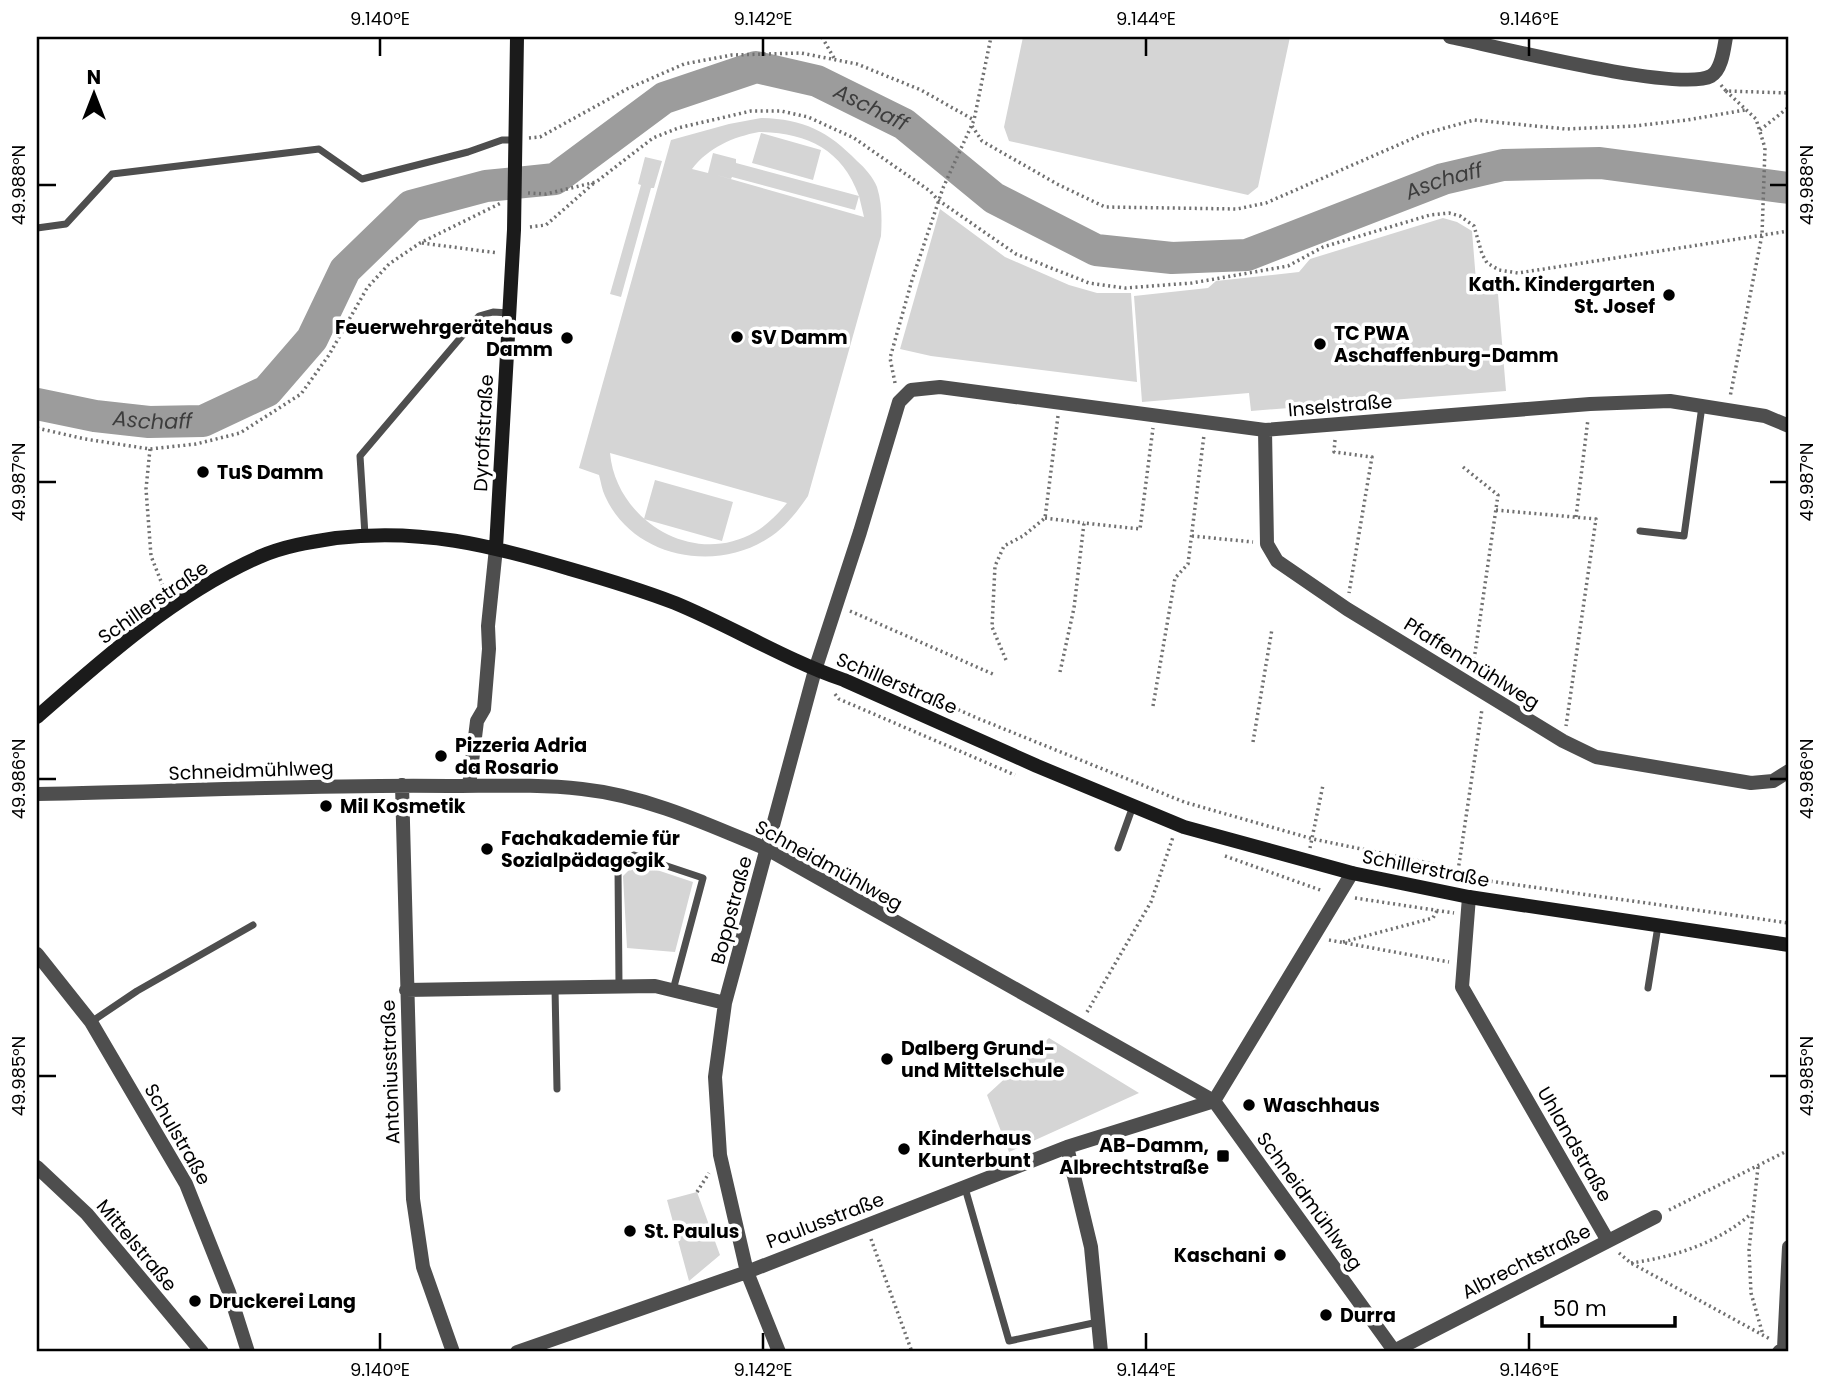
<svg xmlns="http://www.w3.org/2000/svg" width="1826" height="1389" font-family="Poppins,sans-serif">
  <rect width="100%" height="100%" fill="#fff"/>
  <!-- green -->
  <path fill="#d5d5d5" fill-rule="evenodd" d="M1023,37h267l-32,150 -10,8 -239,-54 -5,-14z
    M761,118c42,1 67,13 96,43 8,7 16,16 20,26 5,16 5,32 4,49l-73,260c-11,16 -24,33 -41,43 -53,34 -135,18 -162,-43 -3,-6 -4,-14 -6,-21l-20,-7 92,-328 58,-16zM759,132c48,1 83,17 100,64l-123,-33v-4l-23,-6 -5,20 -16,-4c17,-22 41,-32 67,-37zM713,174l18,5 1,-2 123,33 4,-14 5,21zM610,453l177,50c-9,11 -20,22 -32,29 -62,36 -139,-12 -145,-79z
    M761,133l60,17 -8,30 -61,-17z
    M645,157l17,4 -8,27h-3l-30,109 -11,-3 31,-109 -3,-1z
    M940,209l65,48 64,28 28,8h34l6,89 -206,-26 -31,-7z
    M1443,218l14,4 15,9 4,50 21,1 9,109 -255,20 -2,-18 -107,9 -8,-106 74,-8 8,-7 83,-9 11,-13z
    M655,480l78,22 -11,39 -78,-22z
    M636,863l57,19 -18,70 -48,-4 -4,-72z
    M1049,1038l90,55 -130,59 -22,-57z
    M697,1192l23,63 -31,26 -22,-81z"/>
  <g fill="none" stroke-linecap="round" stroke-linejoin="round">
    <!-- river -->
    <path stroke="#9c9c9c" stroke-width="32" id="s1" d="M37,404l58,12 54,6 54,-1 64,-30 45,-52 33,-69 66,-64 75,-20 69,-7 109,-81 92,-31 61,14 87,43 90,74 102,52 76,8 75,-3 196,-76 60,-14 97,-2 189,25"/>
    <!-- path -->
    <path stroke="#707070" stroke-width="3.5" stroke-dasharray="2 3.5" stroke-linecap="butt" d="M822,37l12,21
      M1721,85l5,6 63,2
      M1726,91l30,28 9,29 -3,87 -32,162
      M972,126l10,15 75,43 48,23 132,2 29,-6 157,-69 51,-14 92,9 68,-3 53,-6 58,-10
      M1760,130l29,-23
      M529,138l11,-1 87,-48 57,-25 48,-9 69,-2 56,11 64,26 53,30
      M528,193l18,1 50,-12 57,-44 25,-10 73,-17h30l27,6 46,21 76,53 8,9 78,54 73,29 36,5 67,-5 96,-17 35,-19 107,-32 19,-2 11,3 14,10 8,28 5,9 12,7 19,3 271,-42
      M530,227l16,-2 48,-42
      M422,243l76,10
      M895,383l-5,-25 22,-78 31,-92 31,-68 17,-83
      M37,428l48,11 65,10 46,-5 44,-11 61,-39 28,-39 38,-67 22,-24 31,-21 81,-40
      M1335,440l-1,12 38,5 -23,136
      M150,449l-4,40 5,67 15,38
      M1463,467l35,28 -25,172
      M1496,510l100,9 -30,207
      M1576,517l12,-98
      M1045,518l39,5
      M1192,536l61,6
      M850,611l145,64
      M1006,660l-14,-33 3,-61 9,-20 19,-10 22,-18 13,-102
      M842,662l6,-1 129,57 207,84 129,37 116,24 53,17 307,43
      M1060,672l14,-64 10,-85 56,6 13,-101
      M835,694l4,5 176,76
      M1153,706l22,-128 13,-14 16,-129
      M1253,742l19,-113
      M1310,848l13,-63
      M1225,856l98,35
      M1458,871l24,-162
      M1355,898l99,15
      M1329,940l120,22
      M1343,942l90,-24 5,-9
      M1087,1012l64,-110 22,-65
      M1758,1167l-9,83 2,43 12,42
      M697,1192l12,-19
      M1669,1210l120,-60
      M871,1239l41,113
      M1619,1253l12,10 139,76
      M1631,1263c43,-6 87,-20 120,-49"/>
    <!-- service -->
    <path stroke="#4e4e4e" stroke-width="7" d="M37,228l29,-4 46,-50 207,-25 43,30 106,-27 34,-12h13
      M1640,531l44,5 18,-130
      M365,535l-5,-79 119,-140 14,-4 16,1
      M1118,848l15,-42
      M619,986l-1,-117 16,-14 69,23 -30,112
      M555,988l2,101
      M1648,988l10,-62
      M91,1022l46,-31 116,-66
      M965,1188l44,153 89,-19"/>
    <!-- minor -->
    <path stroke="#4e4e4e" stroke-width="14" d="M1450,37c44,9 230,56 261,39 11,-6 13,-28 15,-39
      M1265,430l2,114 10,17 70,48 216,132 33,16 155,26 22,-2 16,-10
      M402,785l11,414 10,68 30,85
      M469,786l8,-65 7,-12 5,-60 -1,-23 8,-78
      M37,794c137,-2 275,-10 412,-8 44,0 89,-2 133,3 65,7 125,35 185,60l447,252 181,251
      M1469,897l-7,90 146,254
      M37,954l54,68 95,162 43,108 19,60
      M406,990l249,-4 70,17
      M1067,1147l24,100 10,105
      M37,1167l50,47 115,138
      M517,1352l230,-80 320,-125 147,-46 138,-228
      M779,1352l-32,-80 -27,-117 -5,-78 10,-74 90,-333 45,-138 39,-130 12,-12 29,-3 325,43 325,-26 80,-3 95,15 24,10
      M1392,1352l263,-135
      M1779,1352l5,-4 5,-101"/>
    <!-- secondary -->
    <path stroke="#1b1b1b" stroke-width="14" d="M496,548l18,-318 3,-193
      M37,717c68,-60 139,-123 222,-160 25,-11 51,-15 77,-19 85,-10 154,7 234,31 35,10 71,21 105,34 58,24 111,57 169,77l193,86 147,61 168,46 117,24 320,48"/>
  </g>
  <!-- ticks -->
  <path fill="none" stroke="#000" stroke-width="2.5" d="M380,38v18M763,38v18M1146,38v18M1529,38v18M38,185h18M1770,185h17M38,482h18M1770,482h17M38,779h18M1770,779h17M38,1076h18M1770,1076h17M380,1333v17M763,1333v17M1146,1333v17M1529,1333v17"/>
  <!-- markers -->
  <g fill="#000" stroke="#fff" stroke-width="2.5">
    <circle cx="1669" cy="295" r="7"/>
    <circle cx="737" cy="337" r="7"/>
    <circle cx="567" cy="338" r="7"/>
    <circle cx="1320" cy="344" r="7"/>
    <circle cx="203" cy="472" r="7"/>
    <circle cx="441" cy="756" r="7"/>
    <circle cx="326" cy="806" r="7"/>
    <circle cx="487" cy="849" r="7"/>
    <circle cx="887" cy="1059" r="7"/>
    <circle cx="1249" cy="1105" r="7"/>
    <circle cx="904" cy="1149" r="7"/>
    <rect x="1216" y="1149" width="14" height="14" rx="3.5"/>
    <circle cx="630" cy="1231" r="7"/>
    <circle cx="1280" cy="1255" r="7"/>
    <circle cx="195" cy="1301" r="7"/>
    <circle cx="1326" cy="1315" r="7"/>
  </g>
  <g text-anchor="middle" stroke-width="7" stroke-linejoin="round" paint-order="stroke">
    <!-- poi labels -->
    <g font-size="19" font-weight="bold" fill="#000" stroke="#fff" text-anchor="start">
      <text x="1655" y="291" text-anchor="end">Kath. Kindergarten<tspan x="1655" dy="22">St. Josef</tspan></text>
      <text x="553" y="334" text-anchor="end">Feuerwehrgerätehaus<tspan x="553" dy="22">Damm</tspan></text>
      <text x="1334" y="340">TC PWA<tspan x="1334" dy="22">Aschaffenburg-Damm</tspan></text>
      <text x="751" y="344">SV Damm</text>
      <text x="217" y="479">TuS Damm</text>
      <text x="455" y="752">Pizzeria Adria<tspan x="455" dy="22">da Rosario</tspan></text>
      <text x="340" y="813">Mil Kosmetik</text>
      <text x="501" y="845">Fachakademie für<tspan x="501" dy="22">Sozialpädagogik</tspan></text>
      <text x="901" y="1055">Dalberg Grund-<tspan x="901" dy="22">und Mittelschule</tspan></text>
      <text x="1263" y="1112">Waschhaus</text>
      <text x="918" y="1145">Kinderhaus<tspan x="918" dy="22">Kunterbunt</tspan></text>
      <text x="1209" y="1152" text-anchor="end">AB-Damm,<tspan x="1209" dy="22">Albrechtstraße</tspan></text>
      <text x="644" y="1238">St. Paulus</text>
      <text x="1266" y="1262" text-anchor="end">Kaschani</text>
      <text x="209" y="1308">Druckerei Lang</text>
      <text x="1340" y="1322">Durra</text>
    </g>
    <!-- street labels -->
    <g font-size="19" fill="#000" stroke="#fff">
      <text transform="translate(1340 405) rotate(-5)" y="7">Inselstraße</text>
      <text transform="translate(483 433) rotate(-87)" y="7">Dyroffstraße</text>
      <text transform="translate(153 602) rotate(-35)" y="7">Schillerstraße</text>
      <text transform="translate(1472 663) rotate(32)" y="7">Pfaffenmühlweg</text>
      <text transform="translate(897 683) rotate(23)" y="7">Schillerstraße</text>
      <text transform="translate(251 770) rotate(-2)" y="7">Schneidmühlweg</text>
      <text transform="translate(829 865) rotate(29)" y="7">Schneidmühlweg</text>
      <text transform="translate(1426 868) rotate(11)" y="7">Schillerstraße</text>
      <text transform="translate(731 910) rotate(-75)" y="7">Boppstraße</text>
      <text transform="translate(390 1072) rotate(-92)" y="7">Antoniusstraße</text>
      <text transform="translate(178 1134) rotate(60)" y="7">Schulstraße</text>
      <text transform="translate(1575 1144) rotate(60)" y="7">Uhlandstraße</text>
      <text transform="translate(1310 1201) rotate(54)" y="7">Schneidmühlweg</text>
      <text transform="translate(825 1220) rotate(-21)" y="7">Paulusstraße</text>
      <text transform="translate(137 1245) rotate(50)" y="7">Mittelstraße</text>
      <text transform="translate(1526 1261) rotate(-27)" y="7">Albrechtstraße</text>
    </g>
    <!-- water labels -->
    <g font-size="21" font-style="italic" fill="#3d3d3d" stroke="#fff">
      <text dy="7" stroke="none"><textPath href="#s1" startOffset="978">Aschaff</textPath></text>
      <text dy="7" stroke="none"><textPath href="#s1" startOffset="1608">Aschaff</textPath></text>
      <text dy="7" stroke="none"><textPath href="#s1" startOffset="117">Aschaff</textPath></text>
    </g>
  </g>
  <!-- border -->
  <rect width="1826" height="1389" fill="none" stroke="#ffffff" stroke-width="77"/>
  <!-- north arrow -->
  <g transform="translate(94 94)" stroke="#ffffff" stroke-width="5" paint-order="stroke">
  <path d="M0-5L12 26L0 18L-12 26Z" fill="#000000"/>
  <text y="-10" font-size="19" font-weight="bold" text-anchor="middle" fill="#000000">N</text>
  </g>
  <!-- scale -->
  <path d="M1542 1316v10h133v-10" fill="none" stroke="#000000" stroke-width="3.5"/>
  <text x="1553" y="1316" font-size="21" fill="#000000" stroke="#ffffff" stroke-width="5" paint-order="stroke">50 m</text>
  <rect x="38" y="38" width="1749" height="1312" fill="none" stroke="#000" stroke-width="2.5"/>
  <g font-size="18" text-anchor="middle" fill="#000">
    <text x="380" y="25">9.140°E</text>
    <text x="763" y="25">9.142°E</text>
    <text x="1146" y="25">9.144°E</text>
    <text x="1529" y="25">9.146°E</text>
    <text transform="translate(19 185) rotate(-90)" y="6">49.988°N</text>
    <text transform="translate(1807 185) rotate(-90)" y="6">49.988°N</text>
    <text transform="translate(19 482) rotate(-90)" y="6">49.987°N</text>
    <text transform="translate(1807 482) rotate(-90)" y="6">49.987°N</text>
    <text transform="translate(19 779) rotate(-90)" y="6">49.986°N</text>
    <text transform="translate(1807 779) rotate(-90)" y="6">49.986°N</text>
    <text transform="translate(19 1076) rotate(-90)" y="6">49.985°N</text>
    <text transform="translate(1807 1076) rotate(-90)" y="6">49.985°N</text>
    <text x="380" y="1376">9.140°E</text>
    <text x="763" y="1376">9.142°E</text>
    <text x="1146" y="1376">9.144°E</text>
    <text x="1529" y="1376">9.146°E</text>
  </g>
</svg>
